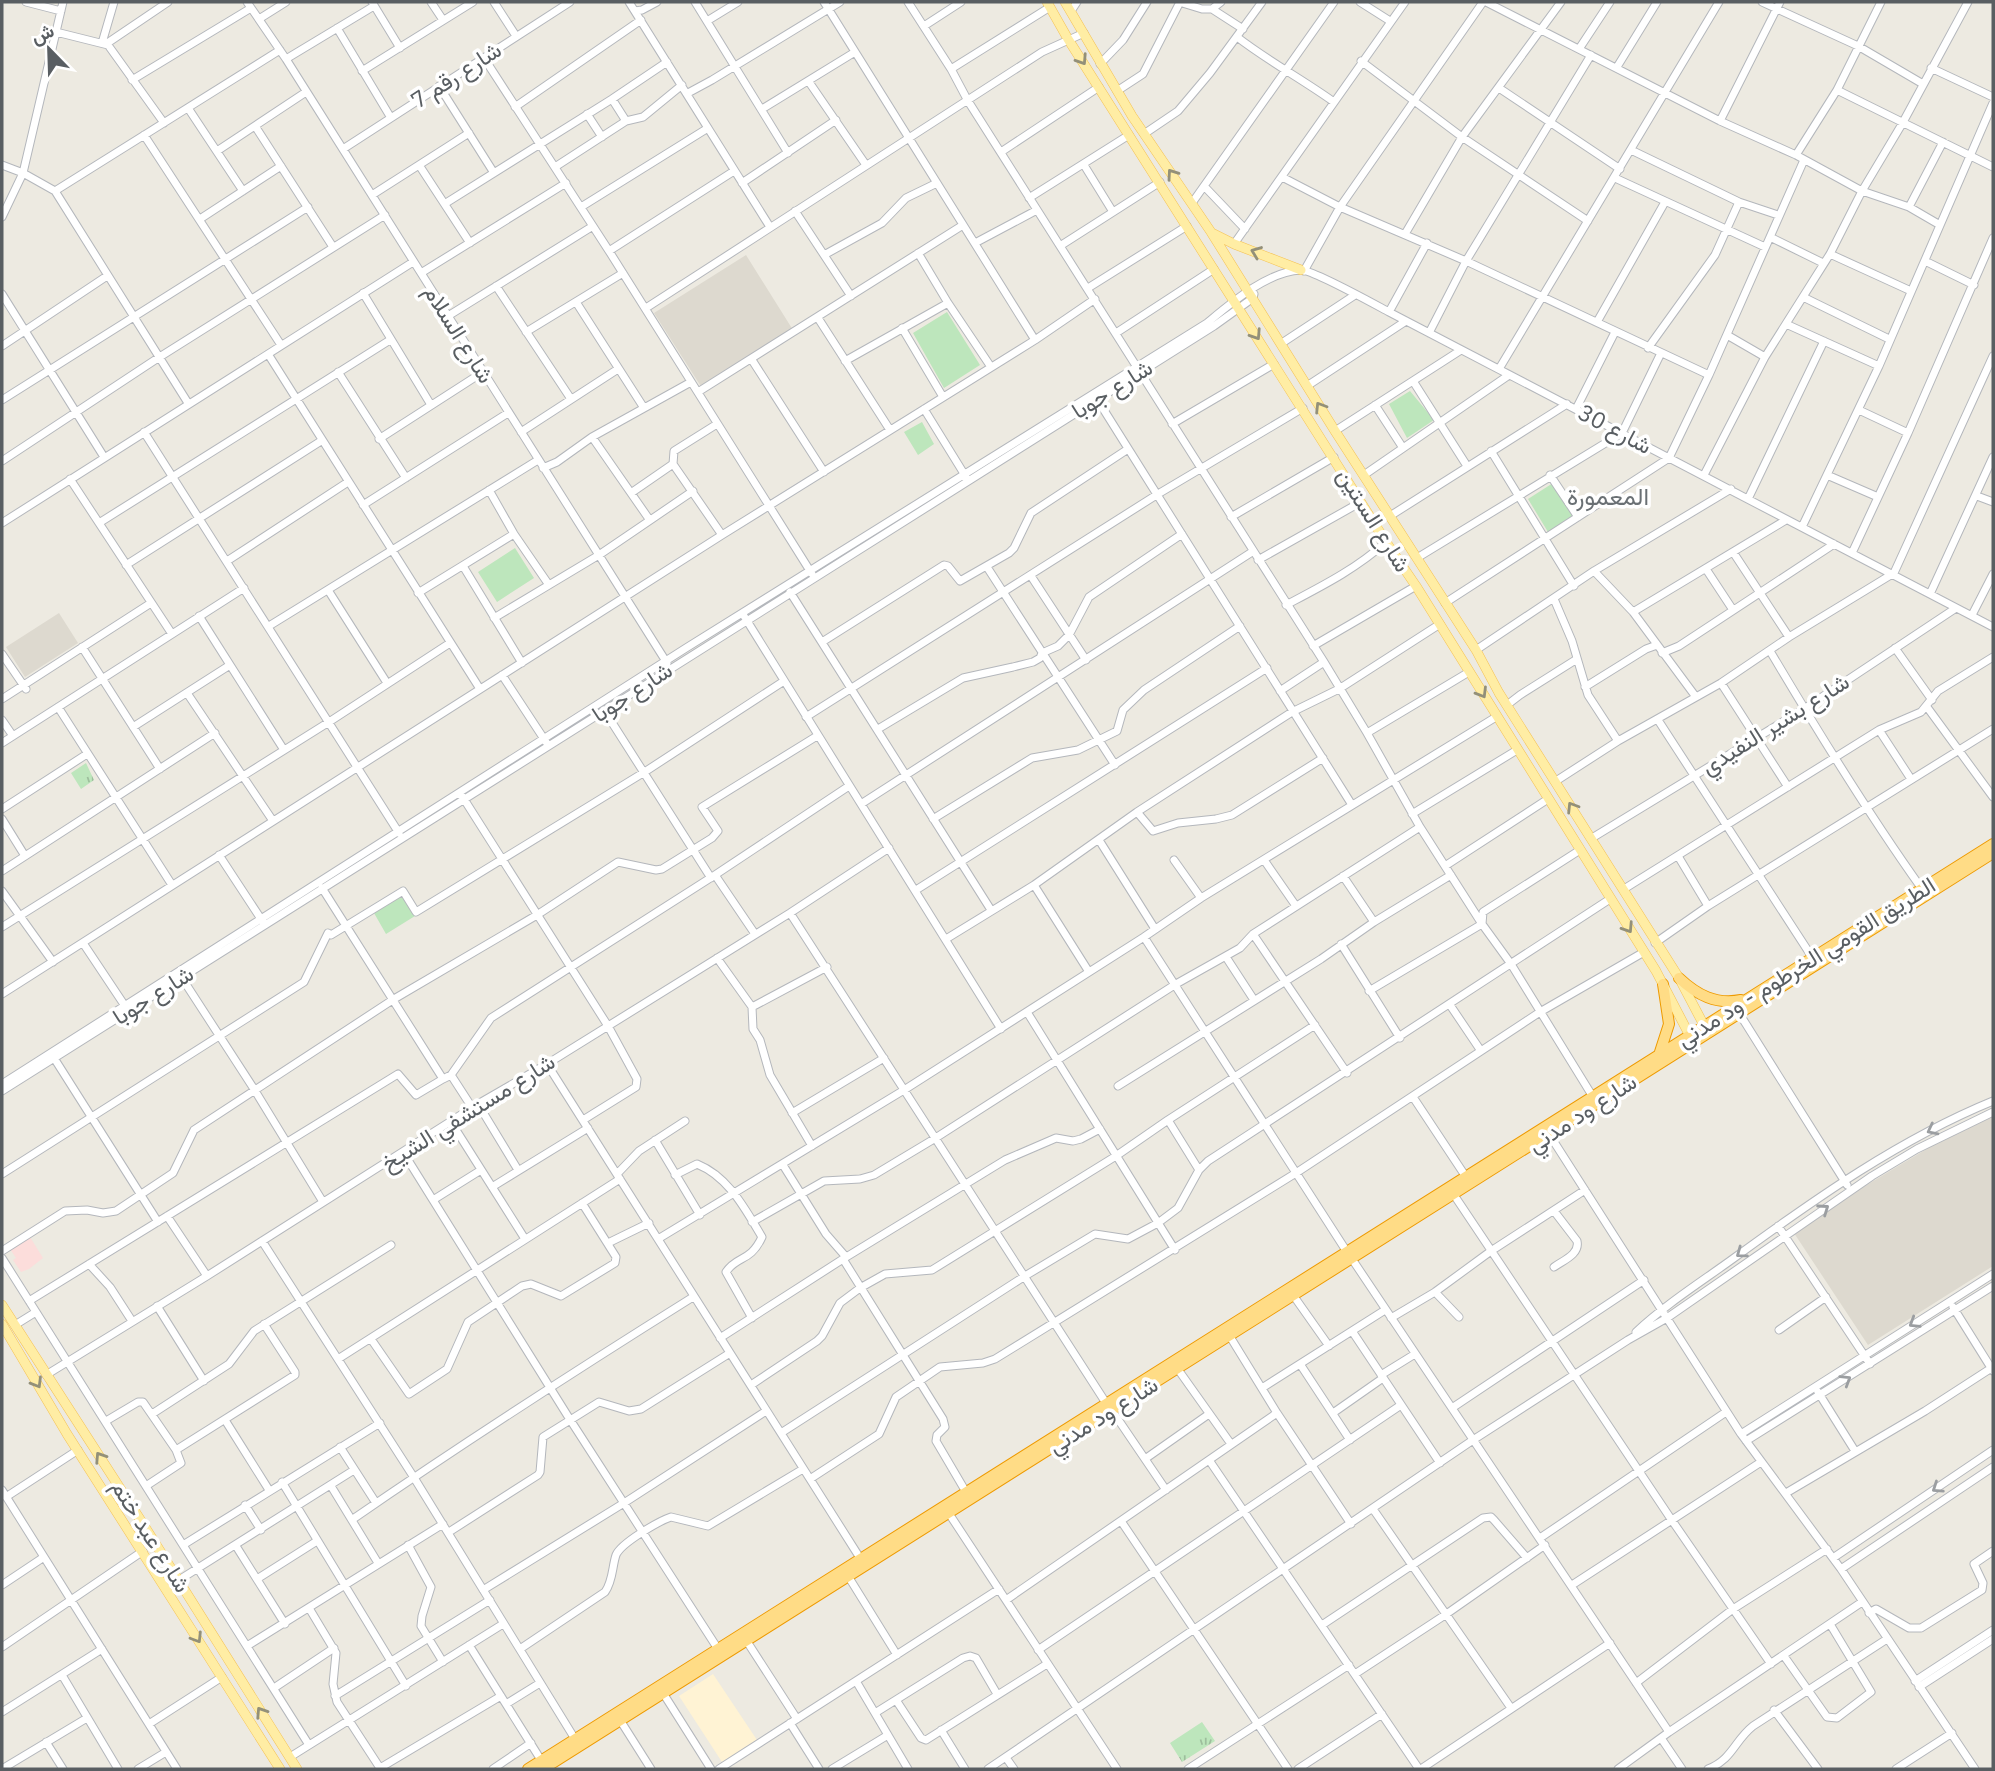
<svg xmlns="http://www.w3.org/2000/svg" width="1995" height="1771" font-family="'IBM Plex Sans',Vazirmatn,sans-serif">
  <defs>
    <pattern id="grass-tufts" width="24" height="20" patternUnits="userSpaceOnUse" patternTransform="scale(1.75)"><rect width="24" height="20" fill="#bde6bc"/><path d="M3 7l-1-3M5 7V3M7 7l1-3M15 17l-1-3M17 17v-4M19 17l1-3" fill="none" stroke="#9dbe9c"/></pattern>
  </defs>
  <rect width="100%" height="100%" fill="#edeae1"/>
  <!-- commercial -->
  <path fill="#fff3d4" d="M713,1674l44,66 -35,22 -43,-66z"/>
  <!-- education -->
  <path fill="#ddd9cf" d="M746,255l47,75 -91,58 -48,-75z
    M59,613l19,30 -53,34 -19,-30z
    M1993,1115v151l-125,79 -74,-112 61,-41 90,-54z"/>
  <!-- medical -->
  <path fill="#fcdddb" d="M30,1237l13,21 -14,11 -8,3 -8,-12 3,-2 -6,-9z"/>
  <!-- grass -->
  <path fill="url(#grass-tufts)" d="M86,763l8,17 -13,9 -10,-16z
    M1202,1722l13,19 -33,21 -12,-19z"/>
  <!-- green -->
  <path fill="#bde6bc" d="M947,312l33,53 -36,23 -31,-55z
    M1410,391l24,29 -27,18 -18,-34z
    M922,422l12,22 -16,11 -14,-23z
    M1553,483l21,33 -26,16 -20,-33z
    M515,548l19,30 -37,24 -19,-30z
    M402,895l13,21 -29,18 -12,-21z"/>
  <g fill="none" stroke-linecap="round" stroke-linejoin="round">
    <defs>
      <path id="minor" d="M26,2l35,9
        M247,2l39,57 381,604
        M372,2l28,46
        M431,2l12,18
        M494,2l22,34
        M629,2l141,225
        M695,2l93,151
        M824,2l211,338
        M908,2l43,67 17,32 356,561 43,71 53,94 62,97 29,40 82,133
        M1179,2l23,7h10l31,20
        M1360,2l30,19
        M1486,2l234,119 76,34 66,36 47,16 31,18
        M1762,2l96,44 65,38
        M1212,9l9,-7
        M635,11l7,-1 15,-8
        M1071,11l6,-9
        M259,19l27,-17
        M707,21l31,-19
        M924,26l37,-24
        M337,28l54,90
        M56,32l52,13 56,78
        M1237,37c31,24 65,42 97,65
        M102,43l12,-41
        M106,44l62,-42
        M1579,49l31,-47
        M484,58l125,193 203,323
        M286,59l88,-53
        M1361,61l101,76 126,84
        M1100,64l23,-24 24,-38
        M1617,67l40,-65
        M1931,68l62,29
        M951,69l99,-62
        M362,71l111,-69
        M132,80l119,-72
        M809,82l57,83
        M439,86l55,87
        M1499,88l121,81
        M1837,90l156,77
        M1117,91l26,-17 37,-72
        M688,93l24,-13 128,-78
        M612,99l14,22
        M515,107l126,-87
        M188,108l55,83
        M762,109l93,-57
        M587,114l15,23
        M1720,121l60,-119
        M255,126l78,121
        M1144,134l34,-23 32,-38 52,-71
        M144,135l137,210
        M343,149l227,-147
        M1631,150l108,52 39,13
        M217,151l89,-59
        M1001,152l98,-65
        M1796,155l41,-65 44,-88
        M2,165l21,8 32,18 133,212
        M419,165l51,78
        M1084,165l29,47
        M555,167l71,-46 17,-4 39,-32
        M1282,177l58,30 126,54 243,114
        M1615,178l150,69
        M742,183l94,-63
        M1204,186l41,43
        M55,191l225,-141
        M372,195l97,-62
        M1029,198l100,-63
        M446,203l166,-104 55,-37
        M1192,203l142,-201
        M581,207l127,-79
        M1909,207l34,-65
        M795,211l56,85
        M2,217l21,-44 40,-171
        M200,219l81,-53
        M1405,234l57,-97 99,-135
        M1770,237l53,26
        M975,243l62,-33
        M1234,244l171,-242
        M1060,246l100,-64
        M609,251l125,-80
        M918,253l30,50 43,64
        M1830,254l81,37
        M824,255l58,-32 24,-25 31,-15
        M1925,261l49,24
        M1304,271l36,-64 143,-205
        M421,273l145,-90
        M496,286l75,113
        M1088,288l99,-62
        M363,293l68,112
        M2,294l102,163
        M1803,297l86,42
        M576,302l68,106
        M646,308l396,-256 42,-19
        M1389,312l38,-69
        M448,316l145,-90
        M818,318l72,112
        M1597,322l68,-120
        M1786,324l93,42
        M902,328l41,69
        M526,332l97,-59
        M1116,333l98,-64
        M1429,333l37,-72 125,-206
        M1727,335l38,22
        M1282,343l73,-48
        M2,346l105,-70
        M1648,348l67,-93 24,-53
        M268,354l212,335
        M752,360l72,112
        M845,361l103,-58
        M1499,369l220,-367
        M338,372l68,106
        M1413,381l54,85
        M1307,386l99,-65
        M698,392l265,-167
        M1097,399l255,406
        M2,400l306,-193
        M1375,405l28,43
        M924,409l42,68
        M1576,409l39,-77
        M1859,410l49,23
        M717,424l-43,27 -1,13 49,71
        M1172,424l102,-60
        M1335,431l126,-81
        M144,432l255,401
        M521,432l97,-63
        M592,437l57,82
        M379,439l104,-67
        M1491,451l83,135
        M2,461l156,-103 227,-143
        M543,468l14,-6 35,-25 99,-55
        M1364,475l145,-100
        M1550,475l28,42
        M1704,475l61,-118 65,-103 32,-63 40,-67 66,-122
        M1827,475l51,22
        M70,479l102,155
        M489,490l25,44 35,51
        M631,493l42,-29
        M1977,496l16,6
        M1748,499l76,-158
        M363,505l145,-92
        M1390,516l177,-112
        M1231,517l103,-60
        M2,523l411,-261
        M99,523l291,-183
        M1802,527l77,-161 114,-263
        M1733,552l56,85
        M1852,553l56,-120 85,-195
        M1417,558l205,-125 39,-80
        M1258,560l103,-58
        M227,561l121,-79
        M126,565l195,-124
        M463,566l59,97
        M987,567l128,198
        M1706,569l27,41
        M1594,571l39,41 63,85
        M1031,576l55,84
        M328,590l59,93
        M790,592l201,318
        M418,593l96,-59
        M1930,594l63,-137
        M1554,599l18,42 16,54 30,46
        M1445,603l224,-145 40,-83 95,-215
        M1286,605c36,-19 70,-36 100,-63
        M1633,612l153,-92
        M1972,615l21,-41
        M199,616l85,134
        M744,616l257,413
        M494,618l105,-63 94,-64
        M269,626l269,-166
        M822,642l122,-77 4,1 12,15 49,-28 5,-5 17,-35 97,-64
        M1313,646l103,-60
        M82,647l78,122
        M1895,648l37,52
        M1476,650l118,-79 137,-82
        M1770,651c48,81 97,161 152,238
        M1662,653l17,-7 155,-102
        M2,654l24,35
        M502,675l44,67
        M1721,683l67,104
        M1585,687l61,-38 11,-4
        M1280,691l44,-29
        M187,693l86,128
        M2,699l149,-96
        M1507,705l13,-10 57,-36
        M58,707l114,178
        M1927,707l66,90
        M604,710l107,168
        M806,717l352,-223 145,-86
        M2,720l11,16
        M1658,720l154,237
        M133,727l97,-62
        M878,729l85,-51 50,-11 20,-5 7,-4 2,-5 16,-7 11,-11 20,-38 93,-63
        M1879,730l32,49
        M1367,733l102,-61
        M2,743l242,-155
        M1556,781l62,-40 103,-58 68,-46 105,-64 99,-217
        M462,796l146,230 29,53 -1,8 -53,33
        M861,804l391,-252
        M2,809l85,-55
        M1137,812l16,19 25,-8 38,-4 16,-4 91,-57
        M1412,814l105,-64
        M2,819l23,37
        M933,819l99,-61 46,-8 39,-19 6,-21 21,-20 96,-64
        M1592,838l212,-129 152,-101
        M1099,840l56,89
        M219,855l44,67
        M1678,856l30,50
        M1174,860l27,38
        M1264,860l32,46
        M1445,866l103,-67
        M2,871l213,-138
        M715,875l40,59
        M1343,876l31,46
        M1034,885l55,87
        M322,888l121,191 8,-4 22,34
        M1624,889l255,-159 42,-18 17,-21 55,-34
        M916,890l351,-222
        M2,891l51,71
        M790,913l316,490
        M2,927l327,-205 121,-79
        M1253,934l94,139
        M1144,937l203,315
        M946,939l88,-54 103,-73 155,-100 47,-23 101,-65
        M83,943l44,66
        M1655,943l53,-37 285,-177
        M1341,944l59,94
        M1226,957l28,43
        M717,958l35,49 1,22 7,11 10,35 42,71
        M180,975l74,114 69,113
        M1369,991l113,-67 1,-12 97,-62
        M2,994l720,-459 313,-195 60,-41
        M1450,1005l31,46
        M752,1007l75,-40
        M1027,1012l148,238
        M1739,1013l108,172
        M54,1058l104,164
        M547,1064l313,494
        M451,1075l40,-57 224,-143 134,-89
        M2,1084l684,-436 521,-325c23,-19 61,-52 94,-53 12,0 73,34 88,42l604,315
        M1118,1086l203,-127 53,-37 77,-47
        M2,1091l1212,-765 39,-28 1,-4
        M1413,1097l53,80
        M478,1104l40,66
        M792,1113l92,-55
        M1168,1120l31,50
        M451,1122l74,117
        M1549,1134l192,300 100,135 134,200
        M655,1140l45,75
        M403,1152l166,266 149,231
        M783,1165l43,69 20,23
        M2,1174l302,-192 24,-49 3,2 72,-44 13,21 227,-139 141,-92
        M617,1174l22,-23 46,-30
        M675,1175l22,-11c32,13 48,45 65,73 -12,26 -25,18 -36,35l26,46
        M492,1187l96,-59
        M1454,1195l217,324 100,145
        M433,1200l48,-30
        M167,1216l40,60
        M752,1222l72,-41 36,-2 14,-4 60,-36 242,-155 64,-36 13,-14 167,-107
        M1778,1226l92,138
        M658,1239l246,-149 240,-153 57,-39 295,-181
        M262,1241l151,235 162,263
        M608,1243l41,-20
        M2,1251l63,-40 22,-1 16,3 13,-2 57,-38 21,-43 200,-131 143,-84 81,-53 38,8 6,-1 50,-31 6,-7 -16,-24 115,-71
        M2,1258l307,487
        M843,1259l100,160 2,8 -8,8 -1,6 30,51
        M1352,1259l317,473
        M89,1264l21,23 22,34
        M1554,1267c10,-7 26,-13 23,-26l-23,-30
        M1435,1292l24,25
        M1293,1295l36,51
        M29,1301l369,-227 18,21 27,-16
        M157,1306l47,75
        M1953,1307l40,64
        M1391,1318l44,-26 56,-41 94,-61
        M15,1325l21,-13
        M1779,1330l47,-33
        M1352,1331l88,132
        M1636,1332c30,-28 65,-50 98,-74 81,-59 166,-119 259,-157
        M1229,1335l48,78 74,111
        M720,1338l123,-79 162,-99 51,-22 17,3 8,-2 19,-10
        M371,1339l38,55 38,-25 21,-47 54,-36 9,-2 30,12 54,-33 1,-6 -34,-54
        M338,1359l282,-180
        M1300,1364l50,76
        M1177,1368l54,76
        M46,1375l161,-99 271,-172 69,-40 243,-151 99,-65
        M1381,1375l34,-21
        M751,1385l66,-44 5,-5 18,-33 20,-15 25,-14 47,-4 184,-114 52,-36 147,-95
        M1262,1388l123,-78
        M1818,1392l37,59
        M1452,1408l192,-128
        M1111,1409l55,81
        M1333,1413l50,-35
        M152,1414l77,-50 25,-33 137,-86
        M225,1420l44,70
        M106,1421l32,-19h5l33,48 119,-75v-3l-31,-48
        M781,1433l244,-157 70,-42 33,5 30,-16 20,-15 21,-38 9,-9 402,-262
        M1741,1434l252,-160
        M1746,1441l247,-155
        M340,1447l36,56
        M1145,1459l64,-45
        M1209,1460l210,309
        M810,1479l69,-45 17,-37 44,-30 43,-4 12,-4 301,-186 244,-161 104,-60
        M282,1482l124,204
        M146,1486l35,-23 -5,-13
        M331,1486l47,77
        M2,1490l175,279
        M1786,1493l139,-82 68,-44
        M6,1497l72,-47
        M245,1505l16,25
        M946,1509l171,260
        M1373,1509l138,199
        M353,1519c112,-77 225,-150 340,-222
        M1121,1521l167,248
        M449,1532l89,-57 2,-3 3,-35 56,-35 30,9 12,-2 89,-56
        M1540,1538l186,-126
        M183,1545l197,-122
        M408,1545l23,42 -9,29 -1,10 22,36
        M236,1546l49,78
        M1833,1558l160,-108
        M1841,1569l152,-102
        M848,1576l49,79
        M257,1579l60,-38
        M179,1580l175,-110
        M2,1585l42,-28
        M1572,1585l189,-123
        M483,1590l141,-87 142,-92
        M1006,1600l271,-187
        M309,1608l27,45 -3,31 4,18 43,66 121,-72
        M1869,1613l7,-4 33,19h12l61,-38 1,-7 -9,-19 19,-13
        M1322,1625l161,-107 8,-1 3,3 33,38
        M746,1640l51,79
        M469,1645l72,115
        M247,1646l196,-122
        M2,1647l141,-96
        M520,1649l85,-57c8,-11 7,-25 11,-37 5,-12 43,-34 55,-38l37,9 95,-57
        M1038,1650l363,-245
        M1784,1656l43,61 10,1 34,-26 -41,-68
        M1355,1674l90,-59 100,-70
        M62,1675l56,94
        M856,1681l52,88
        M1915,1681l78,-51
        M1636,1683l97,-74 94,-60
        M1919,1687l74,-48
        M274,1688l60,-40
        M663,1693l48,76
        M335,1696l155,-96
        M896,1700l25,38 5,2 121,-76
        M506,1704l34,-21
        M1774,1710l44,59
        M2,1712l100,-63
        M875,1713l88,-55 7,-2 6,2 21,36
        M620,1720l31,49
        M790,1723l29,46
        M149,1724l73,-47
        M941,1730l24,39
        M1661,1738l21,31
        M46,1742l17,27
        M290,1757l213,-133
        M1007,1759l7,10
        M2,1769l85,-51
        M138,1769l28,-17
        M493,1769l38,-26
        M719,1769l280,-180
        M832,1769l56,-34
        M988,1769l485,-329 155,-100 39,-22 205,-142 45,-27 76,-37
        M1188,1769l161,-104
        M1298,1769l84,-55
        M1421,1769l189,-126
        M1618,1769l51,-37 193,-130
        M1708,1769c25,-10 26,-28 45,-43l134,-87
        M1896,1769l56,-36"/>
      <path id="major" d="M1047,2l21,37 318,503 30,44 240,385 36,69
        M1065,2l67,114 79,116 124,199 141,219 23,43 180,285 28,53
        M1212,233l22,11 67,26
        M2,1305l143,222 152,242
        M2,1324l65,110 213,335"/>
      <path id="highway" d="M1679,978c18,17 37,27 62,22
        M1659,1055l10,-31 -6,-40
        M528,1769l1465,-925
        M543,1769l1450,-916"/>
    </defs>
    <!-- minor casing -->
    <use href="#minor" stroke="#b4b7bc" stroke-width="9"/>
    <!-- major casing -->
    <use href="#major" stroke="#f5c152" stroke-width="10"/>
    <!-- highway casing -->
    <use href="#highway" stroke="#ee9a00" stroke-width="12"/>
    <!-- minor -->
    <use href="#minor" stroke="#fff" stroke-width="7"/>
    <!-- major -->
    <use href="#major" stroke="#ffeda4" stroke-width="9"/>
    <!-- highway -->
    <use href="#highway" stroke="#ffdc86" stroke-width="10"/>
  </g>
  <!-- one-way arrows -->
  <defs><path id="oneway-chevron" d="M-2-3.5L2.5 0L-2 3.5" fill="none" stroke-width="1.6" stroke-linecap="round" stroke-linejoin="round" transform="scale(1.75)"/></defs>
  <g stroke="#939079">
    <use href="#oneway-chevron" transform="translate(1082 60) rotate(57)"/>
    <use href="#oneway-chevron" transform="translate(1172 174) rotate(-125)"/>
    <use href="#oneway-chevron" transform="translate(1256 252) rotate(-159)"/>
    <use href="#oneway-chevron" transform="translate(1256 335) rotate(57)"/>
    <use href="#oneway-chevron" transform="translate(1320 407) rotate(-122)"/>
    <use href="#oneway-chevron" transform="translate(1482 693) rotate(59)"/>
    <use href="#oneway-chevron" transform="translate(1572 807) rotate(-122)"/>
    <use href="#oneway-chevron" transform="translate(1628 928) rotate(57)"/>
    <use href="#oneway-chevron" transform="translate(37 1383) rotate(59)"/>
    <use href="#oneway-chevron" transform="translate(100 1457) rotate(-123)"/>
    <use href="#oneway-chevron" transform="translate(197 1638) rotate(58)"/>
    <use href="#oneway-chevron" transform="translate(261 1712) rotate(-123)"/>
  </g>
  <g stroke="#9b9ea1">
    <use href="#oneway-chevron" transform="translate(1932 1130) rotate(153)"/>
    <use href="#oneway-chevron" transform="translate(1824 1209) rotate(-35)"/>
    <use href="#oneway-chevron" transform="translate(1741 1253) rotate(144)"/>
    <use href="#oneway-chevron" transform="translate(1914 1323) rotate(148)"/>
    <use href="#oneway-chevron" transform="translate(1846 1380) rotate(-32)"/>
    <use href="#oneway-chevron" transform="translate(1937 1488) rotate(146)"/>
  </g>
  <g text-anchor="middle" stroke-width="7" stroke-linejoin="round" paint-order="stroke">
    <!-- street labels -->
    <g font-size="23" fill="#595e62" stroke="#fff">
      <text transform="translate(456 75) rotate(-33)" y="8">شارع رقم 7</text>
      <text transform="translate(459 334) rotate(58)" y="8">شارع السلام</text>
      <text transform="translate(1112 389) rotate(-32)" y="8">شارع جوبا</text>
      <text transform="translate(1615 429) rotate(28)" y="8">شارع 30</text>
      <text transform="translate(1374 520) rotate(58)" y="8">شارع الستين</text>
      <text transform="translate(632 692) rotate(-33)" y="8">شارع جوبا</text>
      <text transform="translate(1775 724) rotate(-32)" y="8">شارع بشير النفيدي</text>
      <text transform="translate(1806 962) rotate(-32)" y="8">الطريق القومي الخرطوم - ود مدني</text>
      <text transform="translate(153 995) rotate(-32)" y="8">شارع جوبا</text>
      <text transform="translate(468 1112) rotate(-32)" y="8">شارع مستشفي الشيخ</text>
      <text transform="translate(1582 1113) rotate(-33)" y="8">شارع ود مدني</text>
      <text transform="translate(1103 1415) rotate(-32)" y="8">شارع ود مدني</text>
      <text transform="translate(151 1536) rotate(58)" y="8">شارع عبد ختم</text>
    </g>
    <!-- neighbourhood labels -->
    <g font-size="24" fill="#6a7074" stroke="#fff">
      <text x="1608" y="505">المعمورة</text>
    </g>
  </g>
  <!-- border -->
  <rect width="1995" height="1771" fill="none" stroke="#595e62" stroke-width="7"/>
  <!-- north arrow -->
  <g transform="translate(49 49) rotate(337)" stroke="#ffffff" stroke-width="5" paint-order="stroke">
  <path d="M0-5L12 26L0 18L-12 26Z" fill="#595e62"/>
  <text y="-10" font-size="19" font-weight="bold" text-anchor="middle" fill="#595e62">ش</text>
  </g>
</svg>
